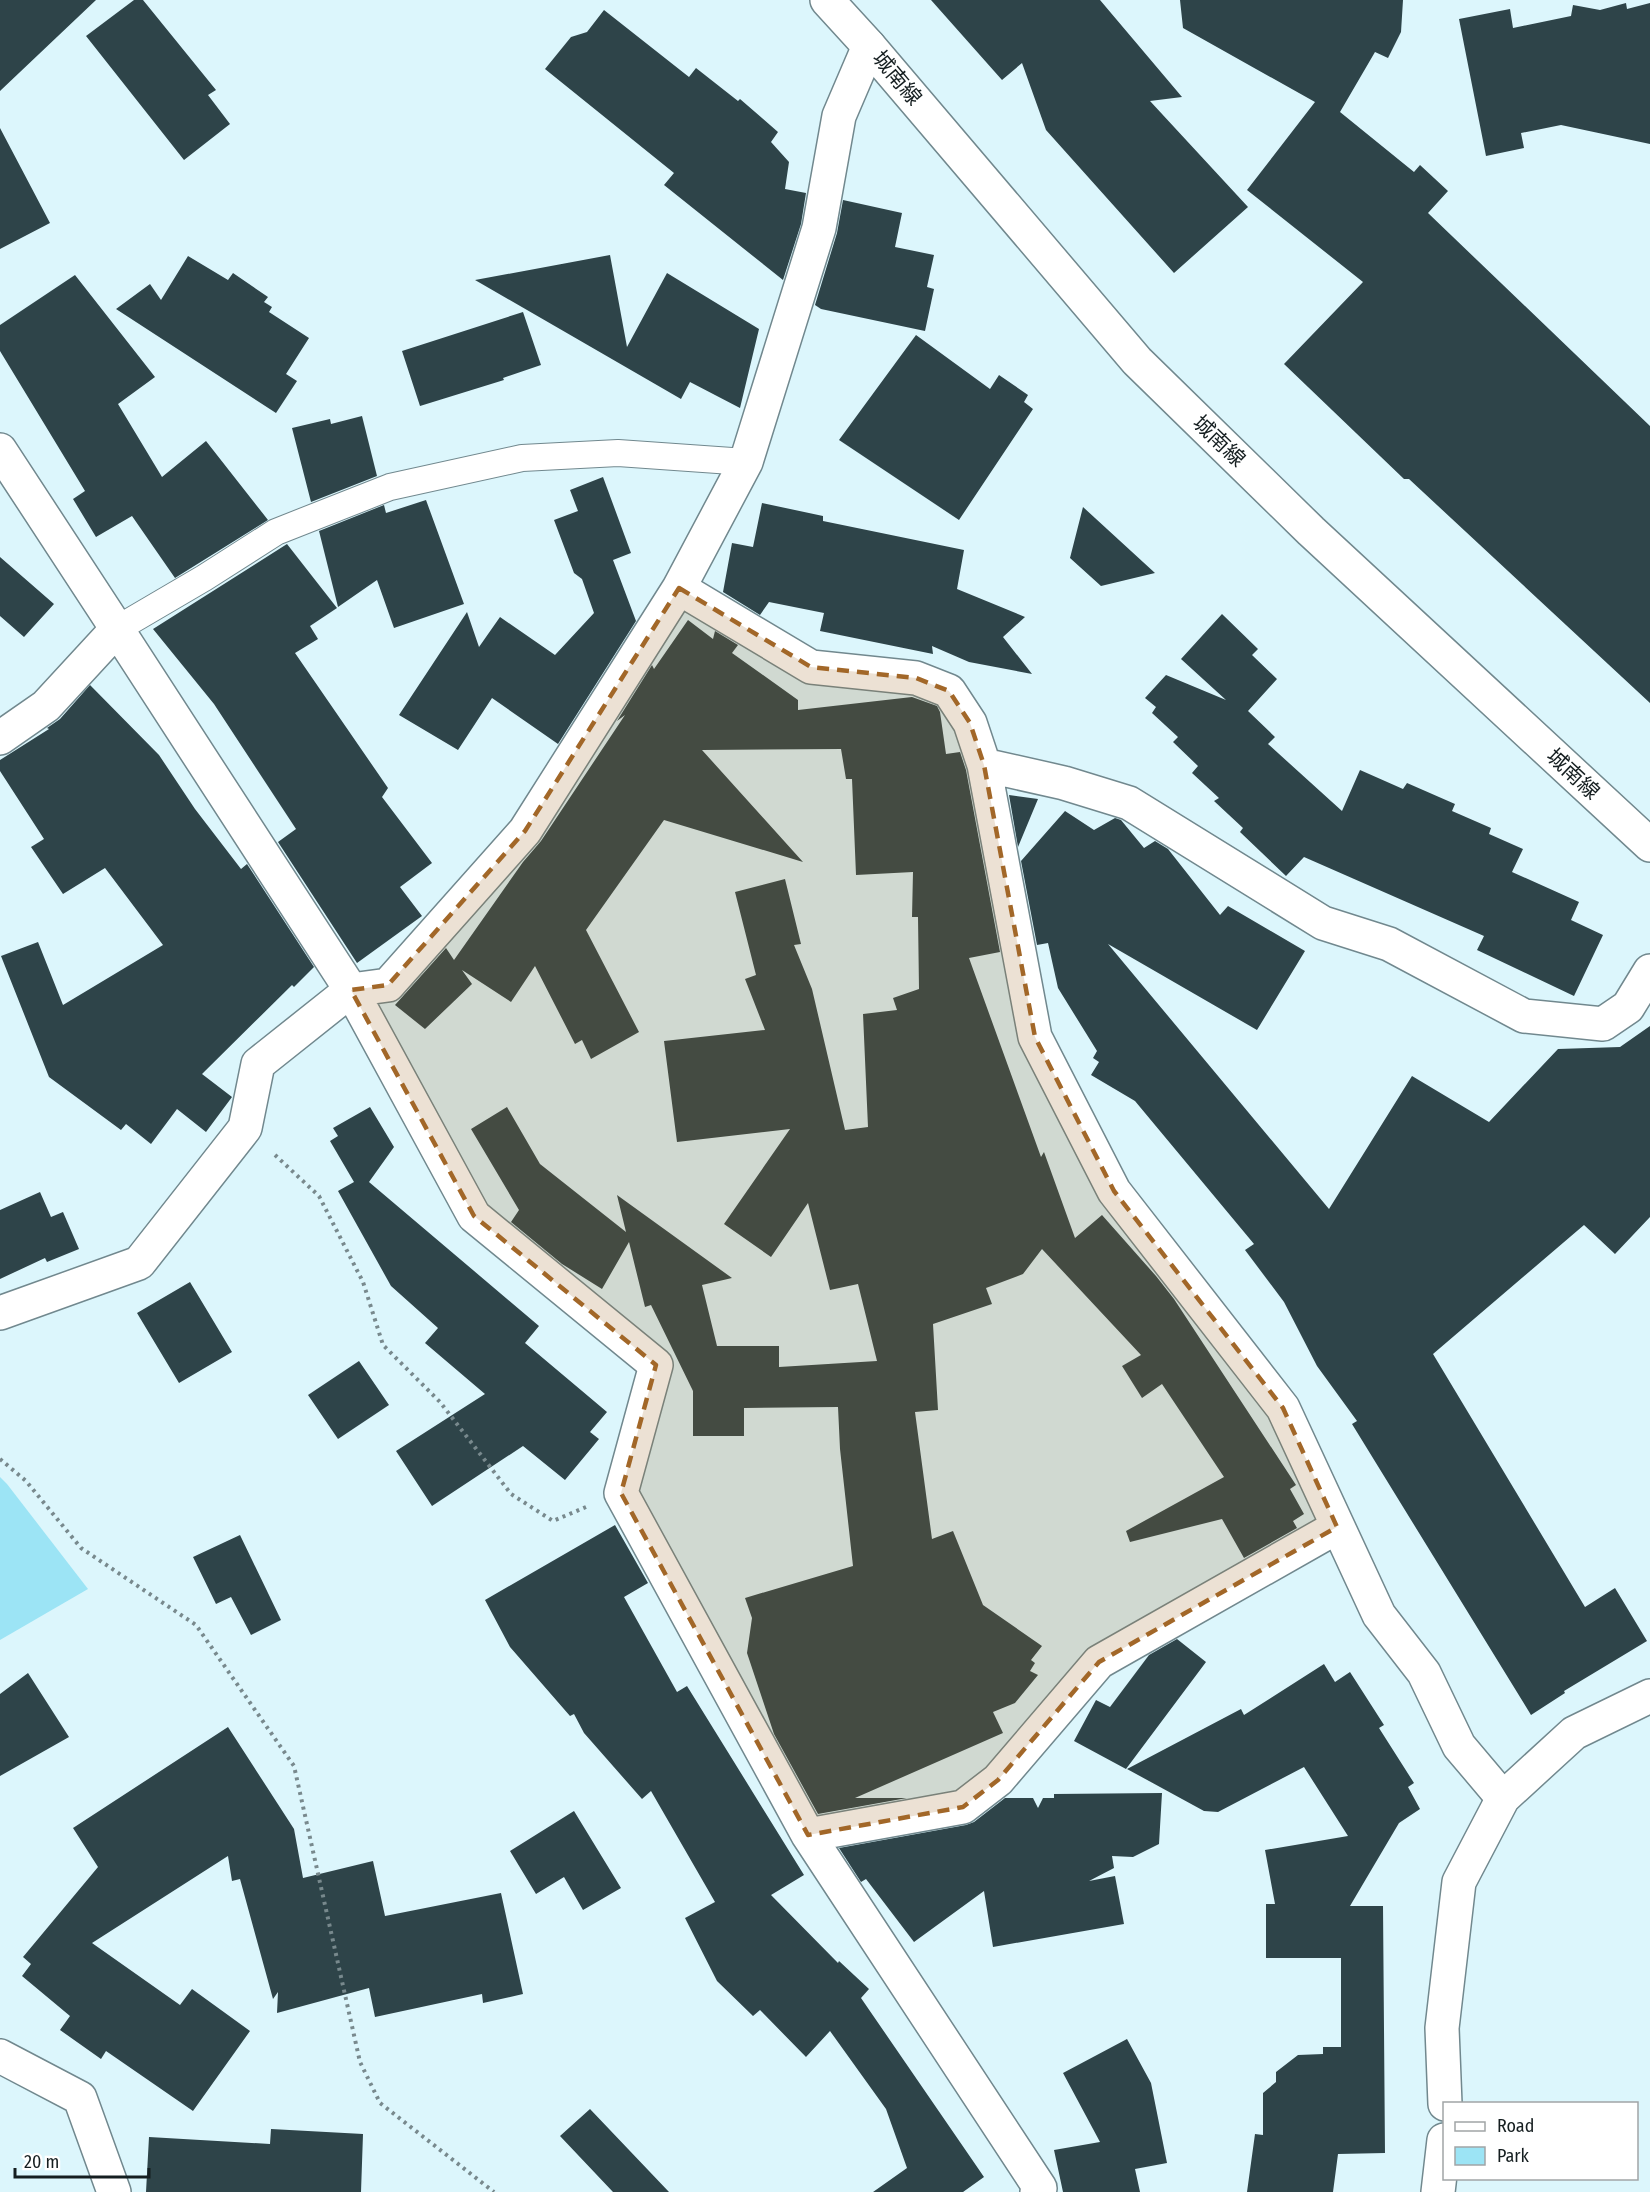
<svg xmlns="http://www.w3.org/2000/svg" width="1650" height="2192" font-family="'Fira Sans Condensed','Noto Sans JP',sans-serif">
  <rect width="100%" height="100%" fill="#dcf6fc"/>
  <!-- green -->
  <path fill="#9ce4f5" d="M0,1477l7,7 81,105 -88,51z"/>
  <!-- building -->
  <path fill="#2e4449" d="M0,0h96l-96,91z
    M134,0h9l73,90 -8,5 22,29 -46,36 -98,-124z
    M931,0h169l82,97 -32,4 98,106 -74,66 -128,-143 -24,-67 -20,17z
    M1180,0h223l-2,32 -13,26 -13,-6 -35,60 74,60 6,-7 28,26 -20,22 222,213v277l-241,-224h-5l-120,-115 79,-82 -116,-92 68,-88 -132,-74z
    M1626,3l1,6 23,-6v141l-89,-19 -40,8 3,15 -38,8 -27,-137 51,-10 3,19 58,-12 2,-11 27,5z
    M604,10l85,67 7,-9 42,33 2,-2 38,33 -7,10 18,20 -4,27 21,4 -5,31 -18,56 -119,-95 10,-12 -129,-104 26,-32 16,-5z
    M0,128l50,95 -50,26z
    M843,200l59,13 -7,34 39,8 -7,32 7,2 -9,42 -104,-22 -6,-4 22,-72z
    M610,255l17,92 40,-74 92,56 -19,79 -50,-26 -9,17 -206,-119z
    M188,256l40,24 5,-7 35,24 -4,5 8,5 -3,5 40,26 -23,36 11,7 -21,32 -160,-104 34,-25 11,16z
    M75,275l80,102 -37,27 44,73 44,-36 62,79 -93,58 -43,-62 -36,21 -23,-38 12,-8 -85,-140v-26z
    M523,312l18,53 -38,13 1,2 -84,26 -18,-55z
    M916,335l74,54 9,-14 29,20 -4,7 9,7 -74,111 -120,-80z
    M362,416l15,60 -66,26 -19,-74 38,-9 1,5z
    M603,477l28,76 -18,7 23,61 -78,123 -66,-46 -34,52 -59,-35 68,-103 12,35 21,-30 55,38 39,-42 -12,-34 -8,-6 -20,-53 24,-9 -8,-21z
    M426,500l38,104 -70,24 -17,-48 -39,27 -19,-76 65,-26 2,8z
    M762,503l61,13v5l141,29 -7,39 68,28 -22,20 29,37 -63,-12 -37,-16 1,8 -113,-23 4,-18 -55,-11 -9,13 -37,-23 9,-49 21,4z
    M1083,507l72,66 -54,13 -31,-28z
    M287,544l50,64 -27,18 8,13 -23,14 93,135 -6,9 50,66 -32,24 22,29 -65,47 -79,-121 18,-13 -82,-125 -61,-75z
    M0,557l54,47 -30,33 -24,-21z
    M1222,614l36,35 -6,6 25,24 -29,32 27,26 -7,7 74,67 18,-41 43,19 4,-6 48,21 -3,7 39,17 -2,6 34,15 -11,23 67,30 -8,18 32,15 -29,61 -97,-46 7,-14 -180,-79 -18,19 -46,-44 3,-4 -29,-27 5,-3 -27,-25 6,-7 -25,-24 5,-5 -26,-24 4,-6 -11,-9 21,-23 60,25 -45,-41z
    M688,620l25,19 2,-8 23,14 -6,8 66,47v10l114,-13 25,9 3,6 6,42 14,-2 6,18 34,182 -31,6 72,199 3,-5 31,86 27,-23 54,61 18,23 122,186 -6,4 14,25 -11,7 4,7 -53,30 -22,-39 -92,23 -4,-11 98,-54 -62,-93 -20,14 -20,-32 19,-11 -99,-106 -19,25 -37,14 6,16 -59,20 5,86 -23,2 17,127 21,-8 30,74 59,41 -11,14 4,3 -5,8 8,4 -23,28 -22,9 10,21 -148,65h52l-89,16 -44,-80 -27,-81 5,-35 -7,-20 108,-32 -13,-117 -2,-42 -94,1v28h-51v-45l-42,-86 -6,2 -16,-65 -27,47 -40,-25 -51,-42 8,-12 -48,-81 36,-22 33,57 86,68 -9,-37 115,83 -30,7 15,61h62v21l98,-6 -19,-77 -28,6 -22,-87 -37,54 -47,-33 66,-95 -113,13 -13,-101 101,-11 -20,-51 11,-4 -21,-83 50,-13 16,65 -7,1 18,44 33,141 23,-3 -5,-113 34,-4 -4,-12 26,-9 -1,-72h-6l1,-45 -57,3 -4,-96h-6l-5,-30 -139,1 101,112 -139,-42 -78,110 53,102 -48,27 -9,-19 -7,4 -40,-78 -24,36 -49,-32 10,14 -47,45 -30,-24 51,-57 8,12 69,-98 18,-21 84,-126 -8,6 35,-56 2,4z
    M90,685l69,70 36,54 46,60 6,-5 67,103 -20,20 -2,-2 -90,89 30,23 -26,35 -29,-23 -26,35 -25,-20 -5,6 -72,-53 -48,-121 37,-14 25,63 100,-60 -58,-77 -42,26 -32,-47 13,-8 -44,-68v-11l49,-31 -2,-1 13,-9z
    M1009,795l29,4 -20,48z
    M1065,811l29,19 21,-12 6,2 23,28 11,-7 13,8 52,66 8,-9 77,45 -48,79 -149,-86 221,265 83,-133 77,46 69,-73 62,-2 30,-21v191l-35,37 -31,-29 -151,129 152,253 30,-19 32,53 -83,50 1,2 -34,22 -179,-291 5,-3 -40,-55 -33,-64 -39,-52 9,-6 -119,-143 -44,-26 8,-13 -6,-4 4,-7 -39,-63 -10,-45 -11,2 -16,-84z
    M370,1107l24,40 -25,35 170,144 -14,17 82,69 -17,20 9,7 -34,41 -42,-34 -91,60 -36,-55 89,-57 -60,-51 13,-15 -47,-42 -53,-95 16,-9 -24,-41 8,-5 -5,-8z
    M40,1192l11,25 12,-5 16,37 -32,13 -2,-4 -45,21v-69z
    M190,1282l42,70 -53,31 -42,-70z
    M359,1361l30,44 -51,34 -30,-44z
    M615,1525l33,58 -24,14 53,95 10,-6 117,189 -33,20 67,68 1,-2 30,28 -8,9 123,179 -21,15h-90l34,-24 -21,-59 -56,-78 -24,26 -46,-47 -7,6 -36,-35 -32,-63 30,-16 -64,-111 -9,8 -58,-66 -10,-19 -4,2 -60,-69 -25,-47z
    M240,1535l41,85 -30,15 -20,-38 -15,7 -23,-47z
    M1177,1639l29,23 -80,107 -52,-28 22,-41 14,7 39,-52z
    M1324,1664l11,18 15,-10 34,53 -5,3 35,55 -6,4 12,22 -21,14 -49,83h33l2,247 -47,1 -5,38h-86l8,-58 8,1v-42l13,-11v-10l22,-17 25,-1v-7h18v-89h-75v-54h9l-10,-54 83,-14 -44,-69 -86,45 -14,-1 -77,-42 114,-60 3,6z
    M28,1673l41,64 -69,39v-82z
    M228,1727l66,102 9,49 70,-17 12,55 116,-23 22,101 -40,9 -1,-9 -107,23 -6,-29 -92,25 1,-21 -5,7 -33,-120 -8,2 -4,-25 -136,87 88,62 12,-16 58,42 -57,80 -87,-60 -5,8 -41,-29 10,-14 -48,-40 9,-12 -8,-7 75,-90 -25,-39z
    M1162,1793l-3,51 -26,13 -21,-1 2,12 -25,13 26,-5 9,48 -131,23 -9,-56 -70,51 -48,-63 -5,3 -22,-34 127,-23 8,-3 31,-24h28l5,10 5,-10h11v-4z
    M574,1811l47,77 -38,22 -19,-33 -28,17 -26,-43z
    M1127,2039l24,44 16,80 -32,6 5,23h-77l-9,-42 46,-8 -37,-69z
    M590,2109l79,83h-56l-53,-56z
    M271,2129l92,5 -2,58h-215l3,-55 121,7z"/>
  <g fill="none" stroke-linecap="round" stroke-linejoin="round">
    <defs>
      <path id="service" d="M117,629l87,-51 72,-46 114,-45 132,-29 96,-5 128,9"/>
      <path id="minor" d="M0,450l117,179
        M679,588l132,79 105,11 33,13 21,32 14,42 51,272 79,154 169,217 96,207 45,58 35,73 44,52
        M0,738l46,-32 71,-77 234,361 123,226 182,149 -35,128 187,342 232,353 -3,4
        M984,765l80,18 65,20 194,120 66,21 135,72 79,8 25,-17 22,-36
        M0,1313l139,-50 106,-135 13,-64 93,-74 37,-5 137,-154 154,-243 67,-126 73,-234 20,-112 30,-70
        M808,1835l155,-28 35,-27 101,-118 238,-135
        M0,2056l80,42 34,94"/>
      <path id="tertiary" d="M827,0l42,46 268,315 174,170 339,314
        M1445,2104l-3,-76 17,-146 44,-84 71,-65 76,-37
        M1438,2192l6,-52"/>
    </defs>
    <!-- service casing -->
    <use href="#service" stroke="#71888e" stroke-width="28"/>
    <!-- minor casing -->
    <use href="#minor" stroke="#71888e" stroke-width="36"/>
    <!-- tertiary casing -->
    <use href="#tertiary" stroke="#71888e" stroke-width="36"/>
    <!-- path -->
    <path stroke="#78898d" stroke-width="4" stroke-dasharray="3 4.5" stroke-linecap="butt" d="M275,1155l44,41 44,86 20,63 57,57 71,92 42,27 33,-14
      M0,1459l26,22 55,67 115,77 98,141 66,296 20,41 114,89"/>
    <!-- service -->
    <use href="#service" stroke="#fff" stroke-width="26"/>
    <!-- minor -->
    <use href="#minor" stroke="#fff" stroke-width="33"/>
    <!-- tertiary -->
    <use href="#tertiary" stroke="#fff" stroke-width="33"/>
  </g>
  <!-- marked area -->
  <path fill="#a26728" fill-opacity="0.2" stroke="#a26728" stroke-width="4.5" stroke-dasharray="12 8" stroke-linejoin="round" d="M679,588l132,79 105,11 33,13 21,32 14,42 51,272 79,154 169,217 54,119 -238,135 -101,118 -35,27 -155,28 -187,-342 35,-128 -182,-149 -123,-226 37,-5 137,-154z"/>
  <g text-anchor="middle" stroke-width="6" stroke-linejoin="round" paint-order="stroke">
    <!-- street labels -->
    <g font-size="21" fill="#151e20" stroke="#fff">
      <text transform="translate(897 78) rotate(50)" y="7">城南線</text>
      <text transform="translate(1219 441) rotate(44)" y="7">城南線</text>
      <text transform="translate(1573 774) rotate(43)" y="7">城南線</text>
    </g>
  </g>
  <!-- legend -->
  <rect x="1443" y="2102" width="195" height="78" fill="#ffffff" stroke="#a1a5a6" stroke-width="1.5"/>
  <rect x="1455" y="2122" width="30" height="9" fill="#ffffff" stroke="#a1a5a6" stroke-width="1.5"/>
  <text x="1497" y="2132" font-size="18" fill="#151e20">Road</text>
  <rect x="1455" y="2147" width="30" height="18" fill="#9ce4f5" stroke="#a1a5a6" stroke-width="1.5"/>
  <text x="1497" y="2162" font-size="18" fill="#151e20">Park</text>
  <!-- scale -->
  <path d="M15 2168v9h134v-9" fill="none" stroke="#151e20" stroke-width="3"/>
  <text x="24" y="2168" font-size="18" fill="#151e20" stroke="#ffffff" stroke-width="4.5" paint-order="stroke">20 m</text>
</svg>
